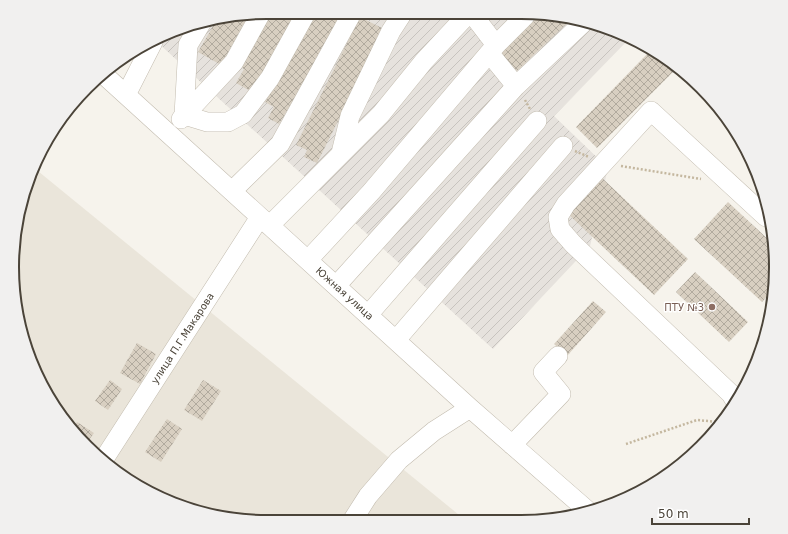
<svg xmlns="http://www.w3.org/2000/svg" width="788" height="534" font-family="'DejaVu Sans',sans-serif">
  <defs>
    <pattern id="industrial-furrows" width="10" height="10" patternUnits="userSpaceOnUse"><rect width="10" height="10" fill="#e6e2dd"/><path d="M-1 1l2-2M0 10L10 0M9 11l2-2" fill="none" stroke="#c7c3be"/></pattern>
    <pattern id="building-cross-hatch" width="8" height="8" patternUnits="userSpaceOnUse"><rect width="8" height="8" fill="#d8cfc1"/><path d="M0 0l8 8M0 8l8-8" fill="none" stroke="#b1aa9e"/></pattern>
  </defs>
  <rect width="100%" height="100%" fill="#f6f3ec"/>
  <!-- residential -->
  <path fill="#eae5da" d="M33,167l431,352 -197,3 -98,-20 -82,-55 -49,-67 -21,-63 -3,-83 17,-65z"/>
  <!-- industrial -->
  <path fill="url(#industrial-furrows)" d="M267,12l304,5 58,22 -75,77 54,52 -18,78 -97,103 -337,-308 45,-20z"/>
  <!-- building -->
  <path fill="url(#building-cross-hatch)" d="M271,12h27l-46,80 -16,-9 8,-14 -5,-3z
    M317,13h27l-65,111 -11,-6 6,-11 -9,-5z
    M249,14l-28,51 -23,-13 19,-33z
    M539,16l33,2 -55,53 -17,-17z
    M360,17l24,12 -67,134 -13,-6 3,-7 -11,-5z
    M652,49l25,19 -80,80 -21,-21z
    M601,177l87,82 -34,36 -87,-82z
    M728,202l43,40 5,25 -5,25 -9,10 -68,-63z
    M695,272l53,50 -19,20 -53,-50z
    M593,301l13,11 -39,44 -13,-12z
    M137,343l19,11 -16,30 -20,-11z
    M110,380l12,9 -14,21 -13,-9z
    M203,380l18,11 -19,30 -18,-11z
    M167,419l15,10 -21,33 -16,-10z
    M77,422l17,11 -9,12 -8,-12 -4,-5z"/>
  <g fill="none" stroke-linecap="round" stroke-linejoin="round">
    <defs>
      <path id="minor" d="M473,15l23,30
        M203,20l-15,25 -4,70 23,7h21l15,-8 27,-36 36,-65
        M103,74l367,334 118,103
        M516,86l68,-64
        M126,95l27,-53
        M181,119l53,-57 27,-49
        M341,153l9,-37 41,-85 11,-17
        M232,191l48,-47 72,-131
        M270,225l111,-111 43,-53 43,-46
        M308,260l63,-68 125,-147 29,-29
        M336,286l180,-200 -26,-32
        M368,315l169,-194
        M396,340l167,-194
        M734,399l-3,-5 -158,-150 -13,-15 -2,-12 8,-13 85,-93 115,106
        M512,445l49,-51 -18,-22 15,-16
        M104,459l156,-242
        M352,521l16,-25 31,-36 35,-29 36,-23"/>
    </defs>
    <!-- minor casing -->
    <use href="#minor" stroke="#c2bbae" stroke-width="20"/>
    <!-- path -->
    <path stroke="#c4b79f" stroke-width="2.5" stroke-dasharray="2 2" stroke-linecap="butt" d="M525,100l5,9
      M575,151l14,6
      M621,166l80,13
      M626,444l71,-24 21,2"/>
    <!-- minor -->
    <use href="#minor" stroke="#fff" stroke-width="19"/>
  </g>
  <!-- markers -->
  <circle fill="#8d6e63" stroke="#fff" stroke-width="1.5" cx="712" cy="307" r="4"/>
  <g text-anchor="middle" stroke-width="3" stroke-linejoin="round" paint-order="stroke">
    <!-- street labels -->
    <g font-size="10" fill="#4b4439" stroke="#fff">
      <text transform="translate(345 293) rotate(42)" y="4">Южная улица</text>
      <text transform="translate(182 338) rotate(-57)" y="4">улица П.Г.Макарова</text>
    </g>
    <!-- education labels -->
    <g font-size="10" fill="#785e54" stroke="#fff" text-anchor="end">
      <text x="704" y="311">ПТУ №3</text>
    </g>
  </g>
  <!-- crop -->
  <path d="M0 0H788V534H0ZM267 19H521A248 248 0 0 1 769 267V267A248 248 0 0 1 521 515H267A248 248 0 0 1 19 267V267A248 248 0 0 1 267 19Z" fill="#f1f0ef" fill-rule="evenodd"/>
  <path fill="none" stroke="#4b4439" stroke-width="2" d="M267 19H521A248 248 0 0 1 769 267V267A248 248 0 0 1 521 515H267A248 248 0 0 1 19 267V267A248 248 0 0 1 267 19Z"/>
  <!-- scale -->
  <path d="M652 518v6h97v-6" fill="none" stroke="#4b4439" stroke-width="2"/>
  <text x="658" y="518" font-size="12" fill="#4b4439" stroke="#ffffff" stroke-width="3" paint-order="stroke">50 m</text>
</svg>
